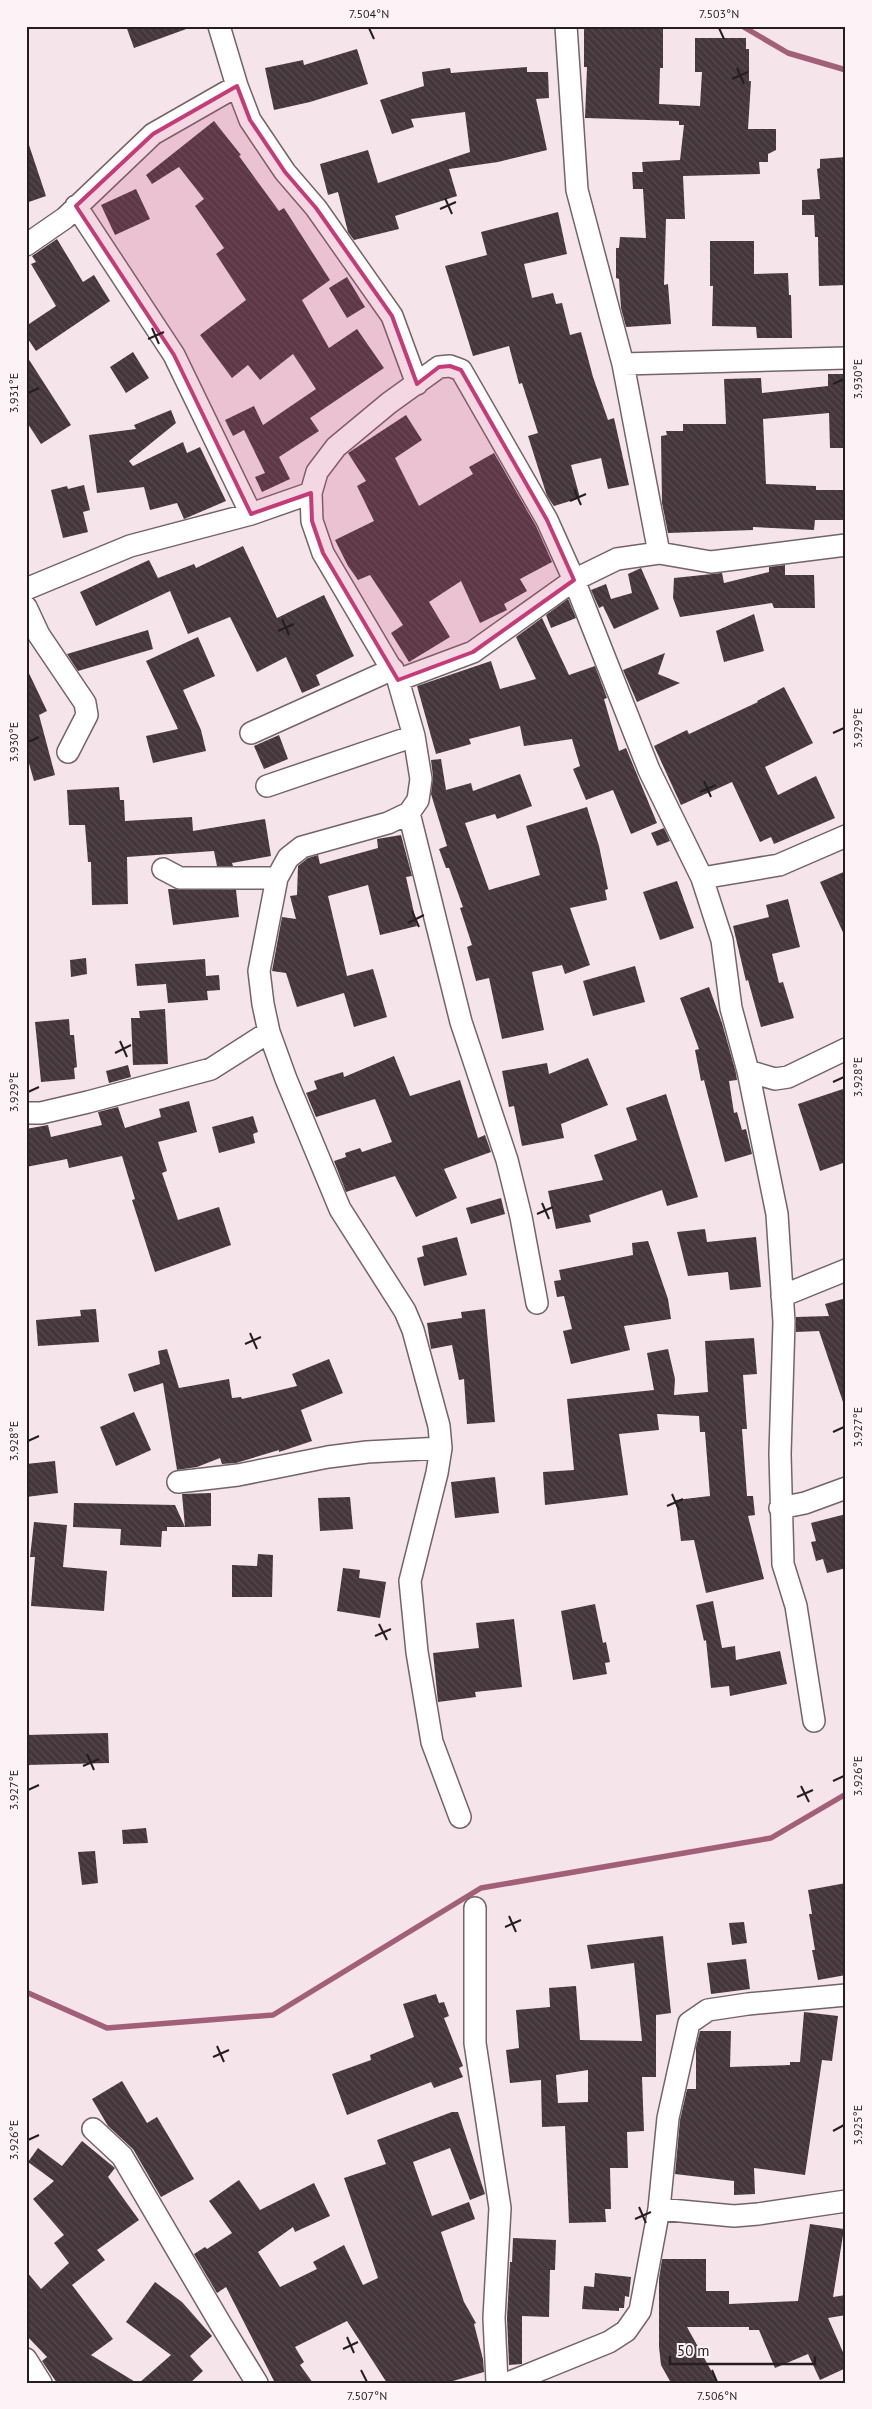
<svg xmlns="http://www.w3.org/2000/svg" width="872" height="2409" font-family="'PT Sans',sans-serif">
  <defs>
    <pattern id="building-back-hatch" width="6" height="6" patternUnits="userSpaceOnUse" patternTransform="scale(1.25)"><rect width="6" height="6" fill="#44363a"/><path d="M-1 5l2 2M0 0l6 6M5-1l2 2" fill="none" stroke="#564a4e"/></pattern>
  </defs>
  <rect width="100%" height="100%" fill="#f5e4e9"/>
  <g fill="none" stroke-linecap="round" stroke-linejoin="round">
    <!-- stream -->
    <path stroke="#a26078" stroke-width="5.5" d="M742,26l46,27 58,17
      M26,1992l81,36 166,-13 208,-127 290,-50 75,-44"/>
  </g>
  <!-- building -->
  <path fill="url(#building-back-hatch)" fill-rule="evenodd" d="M126,26h63v2l-55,20z
    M584,28l79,1v39h-3l-1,36 41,2 2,-34h-7v-34h51v11h3v32h2l-3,48h28v21l-8,4v8h-9l1,12 -77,2 2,43h-19l-2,66 4,-1 3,40 -45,3 -5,-19 -2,-29 -3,-1v-30h3l1,-11 26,1 -3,-49h-10l-1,-17h11l-1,-10 38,-2 4,-35h-5v-4l-94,-3 2,-51h-3z
    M357,49l11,35 -58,18 -36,8 -9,-42 38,-8 1,5z
    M527,67v5h21l1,26 -13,1 11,51 -49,12 -49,7 8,27 -62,20 4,13 -45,11 -6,-8 -10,-40 -10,3 -8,-31 48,-14 10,33 92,-31 -5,-40 -54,7 3,8 -22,7 -12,-34 44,-14 -2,-14 28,-4 1,5z
    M214,121l27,34 -2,1 40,55 5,-3 46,72 -28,20 27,48 28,-19 27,39 -74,50 9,13 -40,26 11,22 -28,13 -7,-15 10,-4 -21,-43 -11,6 -8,-16 29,-14 9,19 53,-36 -23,-35 -33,26 -12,-15 -16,13 -32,-43 46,-35 -30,-46 8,-6 -29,-42 9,-7 -25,-32 -27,17 -6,-9z
    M26,145h3l17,51 -20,7z
    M846,157v128l-27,1 -1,-49h-3l-1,-22h-12v-15l18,-1 -3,-30 3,-1v-9z
    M136,189l14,30 -35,16 -14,-30z
    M558,212l9,42 -43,10 8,34 21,-5 3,11 6,-1 8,32 11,-3 12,45 15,43 6,-2 15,67 -21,4 -7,-31 -30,7 9,33 -26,8 -7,-10 -19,-60 10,-3 -16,-50 -3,1 -10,-38 -36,10 -28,-90 42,-11 -6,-23z
    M57,239l26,43 11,-7 16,26 -74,50 -10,-15v-10l30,-20 -25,-42 5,-2 -4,-6z
    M710,241h44v33l34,-1 1,22h2l1,43h-35l-1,-11 -44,-1 1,-40h-3z
    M347,277l18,30 -18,11 -18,-30z
    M133,352l16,26 -23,15 -16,-26z
    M26,355l45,70 -30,19 -15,-23z
    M828,374h18v74h-16l-1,-35 -66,6 3,65 50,2v4h30v30h-31l-1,10 -61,-3v3l-85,3 -6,-30 -1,-67 6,-1 -1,-4h17v-7h43l-2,-45 37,-1 1,15 66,-7z
    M171,410l5,13 -47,38 4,5 50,-24 4,11 13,-6 26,54 -42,18 -7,-16 -27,7 -6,-23 -47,6 -8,-58 47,-6 -2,-4z
    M406,415l16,25 -27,18 24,48 54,-32 -4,-7 25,-14 42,73 16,36 -32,17 7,12 -23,13 3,6 -27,13 -19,-42 -32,21 21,35 -41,25 -18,-29 12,-8 -33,-50 -12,5 -10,-14 -13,-26 39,-19 -17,-35 9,-5 -18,-28z
    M84,485l6,25 -7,2 5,20 -25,6 -12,-48 16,-4 1,3z
    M243,546l34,72 47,-23 30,61 -38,19 4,10 -18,8 -16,-36 -29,15 -27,-55 -42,17 -18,-43 -74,35 -16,-34 69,-32 9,18 36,-14 2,4z
    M785,565v10h29l1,33h-41l-2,-5 -92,14 -7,-19 1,-20 48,-5 2,10 45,-11v-5z
    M641,568l18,41 -45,20 -11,-23 -4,2 -8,-18 15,-6 5,15 21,-6 -4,-19z
    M568,599l8,19 -25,10 -5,-13z
    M754,614l10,37 -40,11 -8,-31z
    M542,618l27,57 26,-9 12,32 -3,1 15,52 7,-3 31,75 -26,11 -18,-44 -27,10 -13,-31 7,-3 -8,-27 -48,7 -4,-20 -51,13 2,5 -35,10 -19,-68 74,-25 9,28 36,-10 -20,-42z
    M148,630l5,19 -75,22 -11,-17z
    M198,637l17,39 -32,14 18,40 5,21 -53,12 -7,-27 32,-7 -32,-68z
    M665,653l-7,21 22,9 -43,19 -14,-32z
    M26,667l21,44 -8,4 16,60 -21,6 -8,-28z
    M784,687l29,56 -48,24 13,28 38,-19 19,42 -61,26 -3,-7 -11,5 -28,-60 -51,23 -27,-59 33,-16 2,4 69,-32 -1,-1z
    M279,735l9,24 -24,10 -10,-23z
    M441,759l5,31 25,-7 2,8 47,-17 12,32 -35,13 -2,-5 -30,9 24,67 51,-15 -14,-49 61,-19 12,39 9,43 -3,1 2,10 -37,8 20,57 -25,9 -3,-9 -30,7 12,58 -42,9 -13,-61 -13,3 -9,-34 5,-2 -12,-37 3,-1 -14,-39h-3l-7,-19 8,-3 -16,-52 2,-17 -2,-17z
    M119,787l1,13h4l1,21 67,-4 1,14 72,-12 6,37 -39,7 1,3h-16l-3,-15 -87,6 1,47 -36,1 -1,-43h-3l-3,-37h-16l-2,-35z
    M664,828l6,13 -13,5 -6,-13z
    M401,835l11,41 -6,1 11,49 -37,9 -12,-50 -40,11 19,80 26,-7 14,48 -33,10 -10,-34 -47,14 -11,-34 -14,-2 10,-54 14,2 -6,-23 7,-1 1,-29 10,-8 10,-3 2,9 58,-16 -1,-9z
    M846,871v68l-26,-57z
    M677,881l17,47 -34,12 -17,-48z
    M168,889l68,1 3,27 -66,8z
    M788,899l12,48 -28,7 7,29 4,-1 11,36 -33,9 -13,-47 -2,1 -13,-55 36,-9 -3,-12z
    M86,958l1,16 -16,3 -1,-17z
    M205,959l1,17 13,-1 1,15 -13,1 1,9 -40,3 -2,-19 -29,2 -2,-22z
    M635,966l10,36 -52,14 -10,-35z
    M709,987l13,36 14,50 1,7 -8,1 5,32 3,-1 5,18 4,-1 6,25 -27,8 -21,-82 -3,1 -6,-31 4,-1 -19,-51z
    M165,1009l3,55 -35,1 -2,-47h9l-1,-7z
    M69,1019l1,16h4l3,32 -3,1 1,11 -34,3 -6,-60z
    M394,1056l16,40 50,-16 18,58 7,-3 6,17 -47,17 13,29 -41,19 -21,-41 -49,16 -12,-31 12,-4 -1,-4 15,-5 2,4 30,-10 -17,-43 -59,18 -10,-24 11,-4 -3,-8 29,-9 1,5z
    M588,1058l20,47 -47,19 3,14 -42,8 -8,-40 -5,1 -7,-36 45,-8 2,11z
    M128,1065l3,12 -22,6 -3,-12z
    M846,1088v74l-26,9 -22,-67z
    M666,1094l32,103 -31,9 -5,-16 -73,25 2,7 -35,7 -8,-38 55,-11 -9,-25 43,-15 -11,-32z
    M189,1101l8,31 -39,10 9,29 -5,2 16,47 41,-13 12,38 -76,27 -23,-72 3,-1 -13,-43 -53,12 -2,-9 -41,8v-38l22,-4 3,12 51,-12 -4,-13 20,-5 7,21 36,-11 -2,-8z
    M253,1116l5,16 -5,2 2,9 -36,10 -7,-26z
    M501,1198l4,16 -34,10 -5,-16z
    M705,1229l2,13 49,-5 5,50 -31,3 -2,-18 -40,4 -11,-44z
    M457,1237l10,38 -43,11 -7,-28 7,-2 -2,-10z
    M648,1241l20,58 3,20 -47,7 6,24 -59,14 -8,-33 9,-2 -8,-33 -7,1 -3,-16 7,-1 -2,-10 74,-15 -1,-12z
    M846,1298v103l-3,1 -24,-71 -23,1v-15l33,-1 -4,-12z
    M96,1309l3,33 -61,4 -2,-26 45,-4 -1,-6z
    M485,1309l10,113 -28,2 -3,-45 -5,1 -7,-35 -21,4 -4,-26 35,-5 -1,-6z
    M754,1338l3,36 -14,1 4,54h-5l5,67h6l2,19 -7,1 16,63 -58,14 -12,-53 -13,1 -5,-41 34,-4 -5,-64h-5l-1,-16 -42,-2 2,16 -40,4 9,61 -83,10 -2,-33 31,-2 -7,-71 87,-9 -7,-37 21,-4 7,30 -1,16 34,-3 -3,-51z
    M167,1349l12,39 50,-9 3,19 9,-1 1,2 55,-13 -5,-12 37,-15 14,34 -42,17 11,31 -33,11v-2l-43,13 -14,1 -2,-6 -23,9 -20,3 -14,-87 -29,9 -6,-18 32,-10 -2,-13z
    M134,1412l17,38 -35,16 -16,-39z
    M55,1461l3,32 -32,4v-33z
    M495,1477l4,36 -44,5 -4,-36z
    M211,1493v33l-26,1 -3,-33z
    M350,1497l3,32 -33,2 -2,-33z
    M74,1503l101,2 10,22h-18v4h-5l-1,16 -41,-2 1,-16 -48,-2z
    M846,1514v54l-19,5 -4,-14 -7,2 -5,-19 5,-1 -5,-18z
    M34,1522l33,3 -4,42 44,4 -3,40 -73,-5 4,-49h-5z
    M258,1554l15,1 -1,42h-40v-32l25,1z
    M343,1568l17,2 -1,8 27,4 -6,36 -43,-7z
    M713,1601l9,47 13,-2 1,14 44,-9 7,33 -57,12 -1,-10 -18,2 -5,-48 -2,1 -8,-36z
    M595,1604l8,39 3,-1 4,20 -5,1 2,11 -34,6 -12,-69z
    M514,1619l8,68 -47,5 1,5 -38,5 -5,-49 46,-5 -3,-25z
    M108,1733l1,30 -83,2v-30z
    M146,1828l2,15 -25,1 -1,-14z
    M95,1851l3,32 -16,2 -4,-33z
    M846,1883v92l-28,5 -6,-30h3l-6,-36h3l-4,-24z
    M744,1922l3,21 -15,2 -3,-22z
    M663,1936l8,77 -15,2v62h-14l2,54 -17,1 1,36h-18l1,41h-6l1,13 -37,1 -4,-97 -23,1 -1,-47 -31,3 -4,-33 13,-2 -3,-38 34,-3 -1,-19 27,-2 4,54 62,1 -8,-78 -43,6 -4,-24zM588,2070v32l-30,1 -2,-28z
    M746,1959l4,30 -39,5 -4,-31z
    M436,1994l3,9 5,-1 5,14 -5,2 19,48 -4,2 4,9 -29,11 -3,-6 -84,33 -15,-41 39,-14 -1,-5 44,-18 -11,-33z
    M804,2012l34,4 -6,45 -10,-1 -17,115 -51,-7 1,26 -21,1v-14l-59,-7 5,-54 7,-31h9v-42l4,-16h31l-1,36 60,-2v-3h10z
    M122,2081l25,42 10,-6 37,62 -33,18 -28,-48 -25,-23 -16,-27z
    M452,2112h6l27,82 -15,6 -20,-52 -37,14 19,54 37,-14 6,17 -34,13 23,70 12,21 -2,1 9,35 1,13 -38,11h-59l-40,-62 -52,26 9,15 -4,3 13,18h-38l-49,-96 -9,6 -23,-39 11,-7 2,2 25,-16 -23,-32 30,-21 21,30 54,-27 16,33 -35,16 -2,-5 -35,25 22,35 37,-18 -4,-7 31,-17 19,40 15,-7 -34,-100 42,-14 -9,-24z
    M82,2141l33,27 -7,9 31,43 -42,30 8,10 -33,25 41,54 -22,16 46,28h-80l-15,-22 5,-4 -21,-22v-64l15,18 28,-26 -15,-20 10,-8 -31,-36 21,-18 -26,-19 10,-14 24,18z
    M810,2224l34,5 -11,68 13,-2v20l-18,3 18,41v9l-26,12 -12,-26 -33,14 -16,-38h-10v-3h-62l31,56h-47l-10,-18 -2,-18v-68l3,-20h44v32h23v13l69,-3z
    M513,2238l43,2 -1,30h-5l-1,47 -27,-1v48l-13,1 -2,-47 3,-56h2z
    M595,2273l36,4 -2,20 -4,-1 -1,12h-5v3l-37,-2 2,-23 10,1z
    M155,2282l27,20 30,34 -22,20 13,15 -13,12h-51l32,-28 -45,-33z"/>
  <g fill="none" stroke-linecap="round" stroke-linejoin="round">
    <defs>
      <path id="minor" d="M219,26l18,60 13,34 35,52 31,36 76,108 25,68
        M566,26l11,164 46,174 36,189
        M76,206l98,149 77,159
        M26,245l39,-27 88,-84 84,-48
        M623,364l223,-6
        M26,589l104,-43 121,-32 60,-21
        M26,607l13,28 46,68 2,12 -19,37
        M398,680l75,-28 101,-72 43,-21 42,-6 52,9 135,-17
        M251,733l142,-64
        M267,786l147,-50
        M409,813l52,209 46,138 14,57 16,86
        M163,869l17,9h97
        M702,878l77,-13 67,-29
        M748,1071l27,8 13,-2 58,-28
        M26,1113h15l47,-11 123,-33 58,-37
        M782,1296l64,-26
        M178,1482l60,-7 90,-18 39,-5 74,-4
        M780,1508l25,-5 41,-15
        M460,1817l-28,-75 -15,-90 -7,-71 27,-108 4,-25 -2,-22 -26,-96 -8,-19 -65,-102 -54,-130 -17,-47 -6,-28 -4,-33 18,-93 11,-20 14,-11 86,-24 21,-10 9,-13 3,-21 -7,-43 -16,-56 -75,-127 -11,-32 -1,-28 6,-21 19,-25 53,-44 50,-36 11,-1 11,4 86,150 27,60 75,190 53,108 20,62 9,68 17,63 29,143 7,108 -4,132 3,110 13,42 18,115
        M475,1908v135l25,165 -6,110 3,65
        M93,2129l29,27 98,167 37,60
        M659,2209l75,7 24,-2 88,-13
        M26,2359l15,24
        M508,2383l101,-41 17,-11 14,-20 19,-102 9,-91 21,-95 19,-13 40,-6 98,-9"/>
    </defs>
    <!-- minor casing -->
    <use href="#minor" stroke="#736469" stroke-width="24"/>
    <!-- minor -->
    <use href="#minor" stroke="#fff" stroke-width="21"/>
  </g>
  <!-- marked area -->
  <path fill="#c43b77" fill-opacity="0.2" stroke="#c43b77" stroke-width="4" stroke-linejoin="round" d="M237,86l13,34 35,52 31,36 76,108 25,68 22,-17 11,-1 11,4 86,150 27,60 -101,72 -75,28 -75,-127 -11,-32 -1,-28 -60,21 -77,-159 -98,-149 77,-72z"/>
  <!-- ticks -->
  <path fill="none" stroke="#251e20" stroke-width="2" d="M369,28l5,11M719,28l5,11M737,68l7,16M732,79l16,-7M445,198l7,16M440,209l16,-7M152,328l7,16M148,339l16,-7M833,384l11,-5M28,393l11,-5M574,489l7,16M570,501l16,-7M282,619l7,16M278,631l16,-7M833,733l11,-5M28,742l11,-5M704,781l7,16M700,792l16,-7M412,911l7,16M408,923l16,-8M120,1041l7,16M115,1053l16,-8M833,1082l11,-5M28,1092l11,-5M542,1203l7,16M537,1214l16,-7M250,1333l7,16M245,1344l16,-7M833,1432l11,-5M28,1441l11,-5M672,1494l7,16M667,1506l16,-7M379,1624l8,16M375,1636l16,-7M87,1754l7,16M83,1766l16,-7M833,1781l11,-5M801,1786l8,16M28,1790l11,-5M797,1797l16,-7M509,1916l7,16M505,1927l16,-7M217,2046l7,16M213,2057l16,-7M833,2131l11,-6M28,2140l11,-5M639,2207l7,16M635,2219l16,-7M347,2337l7,16M343,2349l15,-7M361,2370l6,12M712,2370l5,12"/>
  <!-- border -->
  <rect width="872" height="2409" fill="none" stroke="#fdf3f6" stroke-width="55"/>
  <!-- scale -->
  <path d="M670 2356v8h145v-8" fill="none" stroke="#251e20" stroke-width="2.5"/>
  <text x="677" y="2356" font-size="15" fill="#251e20" stroke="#fdf3f6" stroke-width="4" paint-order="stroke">50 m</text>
  <rect x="28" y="28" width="816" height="2354" fill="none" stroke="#251e20" stroke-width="2"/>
  <g font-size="12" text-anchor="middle" fill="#251e20">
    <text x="369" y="18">7.504°N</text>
    <text x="719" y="18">7.503°N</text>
    <text transform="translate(858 379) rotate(-90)" y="4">3.930°E</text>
    <text transform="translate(14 393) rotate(-90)" y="4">3.931°E</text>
    <text transform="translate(858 728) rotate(-90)" y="4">3.929°E</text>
    <text transform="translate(14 742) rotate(-90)" y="4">3.930°E</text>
    <text transform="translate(858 1077) rotate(-90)" y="4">3.928°E</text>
    <text transform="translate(14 1092) rotate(-90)" y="4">3.929°E</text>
    <text transform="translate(858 1427) rotate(-90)" y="4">3.927°E</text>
    <text transform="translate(14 1441) rotate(-90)" y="4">3.928°E</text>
    <text transform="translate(858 1776) rotate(-90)" y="4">3.926°E</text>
    <text transform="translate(14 1790) rotate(-90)" y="4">3.927°E</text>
    <text transform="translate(858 2125) rotate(-90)" y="4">3.925°E</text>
    <text transform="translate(14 2140) rotate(-90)" y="4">3.926°E</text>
    <text x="367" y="2400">7.507°N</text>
    <text x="717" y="2400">7.506°N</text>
  </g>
</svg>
